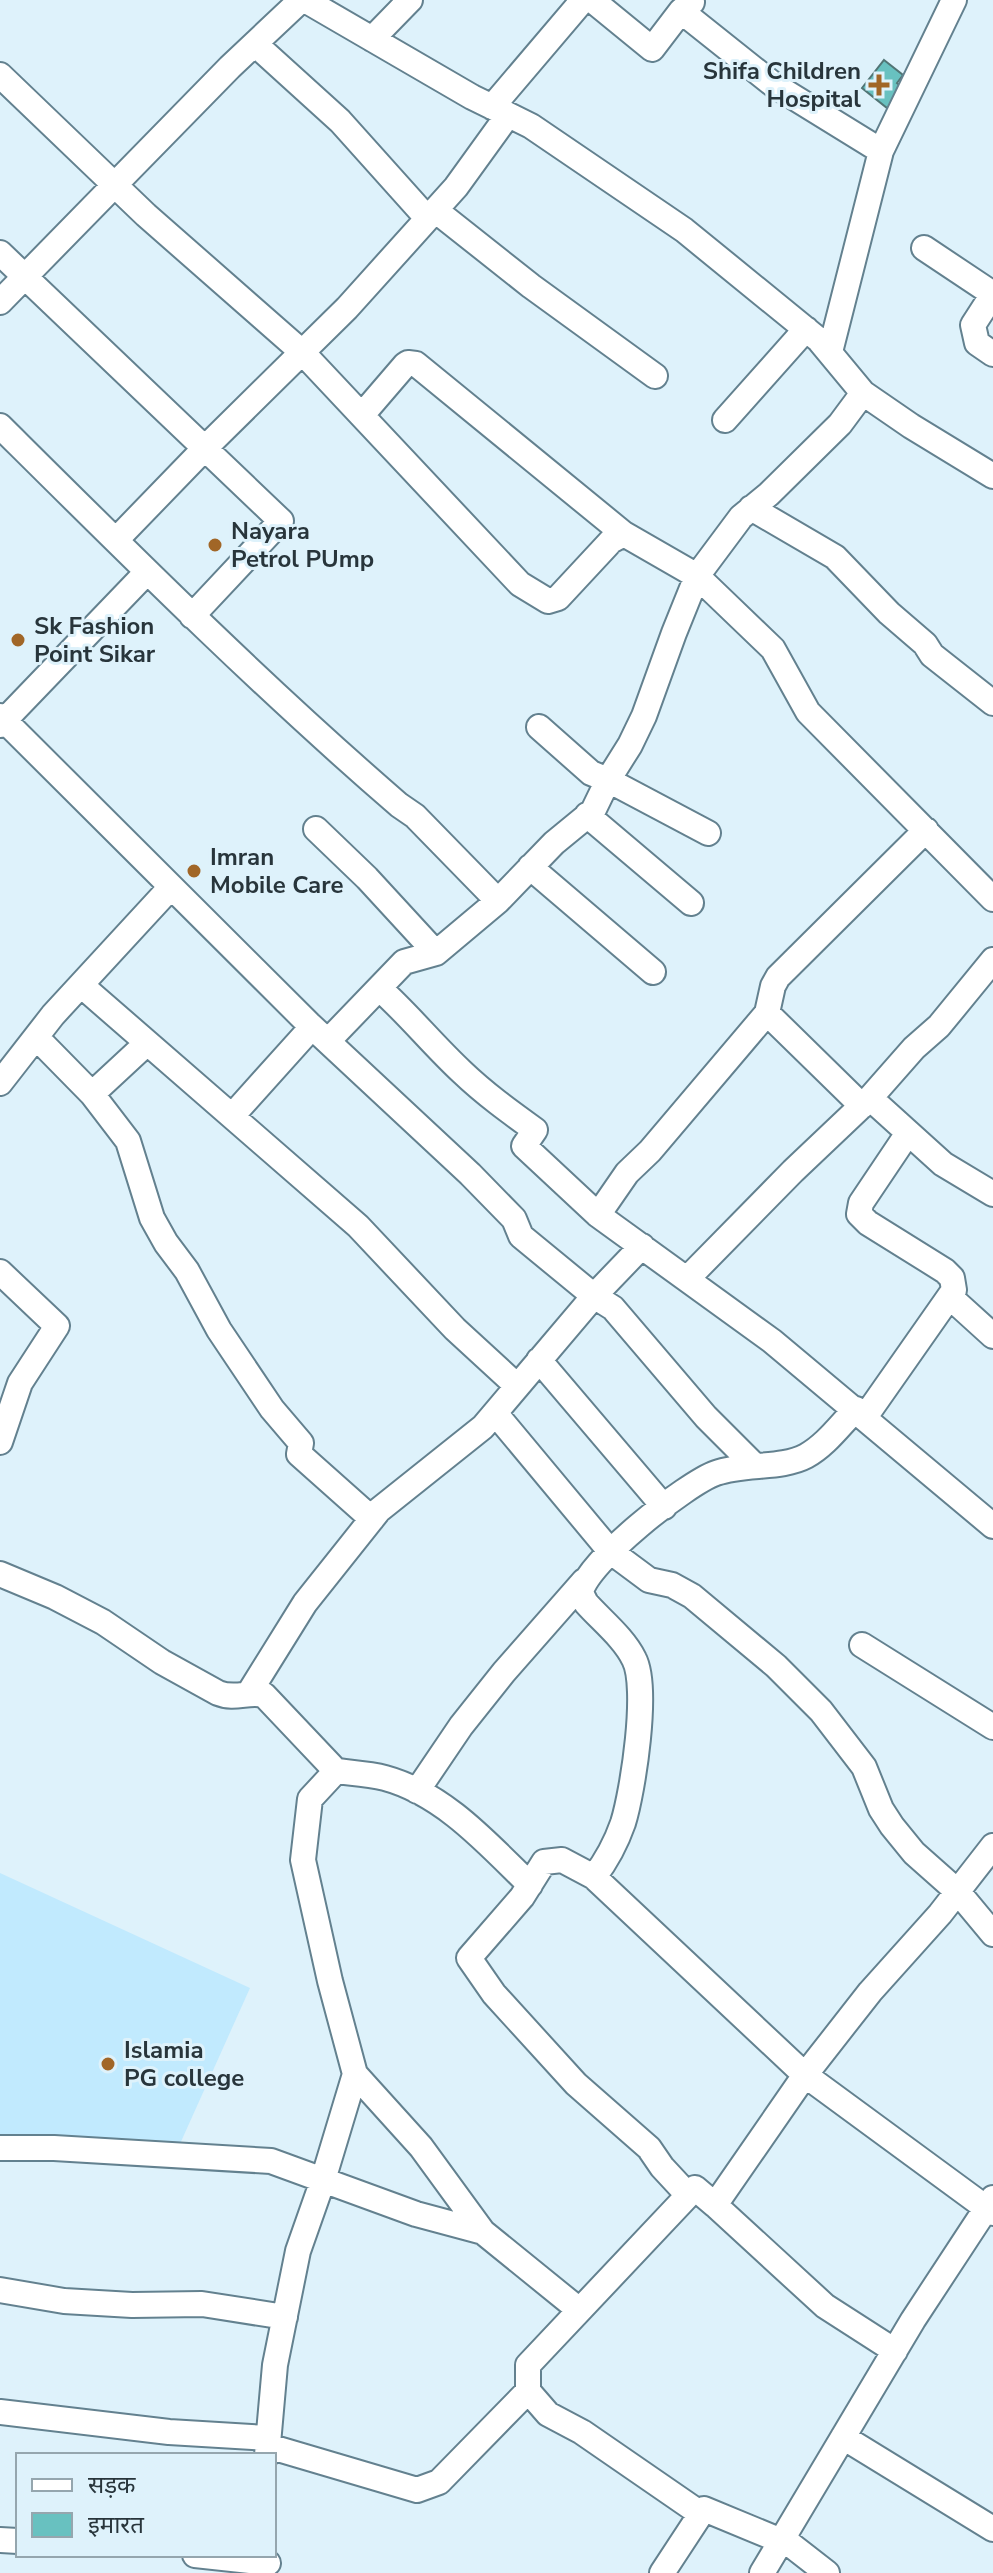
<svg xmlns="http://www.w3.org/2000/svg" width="993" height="2573" font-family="'Nunito Sans','Noto Sans Devanagari',sans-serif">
  <rect width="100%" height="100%" fill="#def2fb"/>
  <!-- built -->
  <path fill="#c1eafe" d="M0,1873l250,115 -75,167 -175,-15z"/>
  <!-- building -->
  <path fill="#68c1c0" stroke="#517575" stroke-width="2" d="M884,60l19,15 -6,8 11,9 -16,20 -30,-24z"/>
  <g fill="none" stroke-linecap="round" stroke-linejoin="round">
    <defs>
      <path id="minor" d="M305,0l167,97 59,29 153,104 135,110 44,53 48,33 82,50
        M592,0l60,49 29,-38 11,-9
        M681,11l93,74 107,66
        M372,39l38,-39
        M255,44l85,77 87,97
        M0,75l146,140 156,137 218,232 28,17 10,-3 53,-57 13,-7 73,42 76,73 35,63 185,187
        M492,107l91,-107
        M435,210l96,76 124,90
        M924,248l69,46
        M0,253l281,268 -89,95
        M993,294l-20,31 4,18 16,11
        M0,302l230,-235 71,-67
        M830,352l51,-201 73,-151
        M362,415l43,-50 3,-2 8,1 208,170
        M725,420l81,-91
        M0,426c131,130 259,258 399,379l16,11 83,85
        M751,508l84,49 54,56 36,31 7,11 61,48
        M116,540l89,-92 142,-140 109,-121 52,-72
        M0,716l309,308 161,150 44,45 7,17 73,60 19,12 93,109 48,48
        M0,725l147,-153
        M587,815l104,88
        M316,829l51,49 69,75
        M708,833l-100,-53 22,-35 14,-29 30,-83 23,-57 44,-59 28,-23 71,-70 23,-31
        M530,867l123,105
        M81,985l277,241 97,103 62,57
        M379,988c30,27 54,57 83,84 23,22 48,40 73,58l-11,16 74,69 174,126 221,185
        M767,1013l6,-27 5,-9 148,-147
        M36,1037l56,57
        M328,1041l76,-79 32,-9 62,-52 56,-58 39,-32 15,-31 -17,-7 -52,-46
        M147,1043l-55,51 36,47 24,77 14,25 21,28 32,59 53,79 29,34 -2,11 73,65
        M0,1083l53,-68 118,-128
        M870,1098l73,66 50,30
        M232,1116l80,-89
        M598,1215l29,-42 23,-22 117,-138 95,93
        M0,1272l57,54 -37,57 -20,59
        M687,1279l106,-108 77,-73 44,-50 25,-22 54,-66
        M950,1297l43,39
        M539,1360l125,147
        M495,1413l115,138 39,29 23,5 20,11 84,70 45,45 43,56 17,42 11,17 22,27 44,39 35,42
        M865,1417l89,-127 -2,-12 -7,-7 -77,-48 -9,-9 2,-11 47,-70
        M0,1574l55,23 48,25 59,40 56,31c17,7 30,-2 46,2l72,76
        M862,1645l131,82
        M249,1693l56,-90 74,-93 104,-83 111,-131 48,-50
        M417,1791l44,-65 43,-54 80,-91
        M594,1877c13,-17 22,-34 29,-54 10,-32 26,-136 11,-164 -10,-21 -33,-39 -48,-56l-5,-10c4,-30 106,-110 135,-120 28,-10 66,-4 90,-17 20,-11 34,-31 50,-47
        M530,1885c-42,-41 -86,-91 -145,-107 -15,-4 -33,-5 -49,-7l-26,28 -7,61 27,121 25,93 66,73 62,85 95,77
        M0,2148h54l217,13 145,53 67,18
        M688,2195l-26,-28 -13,-19 -73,-64 -82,-90 -25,-36 53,-61 22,-35 18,-2 32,17 211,198 188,138
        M715,2205l110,101 70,45
        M0,2290l64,11 68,4 70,-1 83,13
        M0,2412l169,20 99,6
        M843,2437l150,92
        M268,2446l149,44 22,-8 89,-91
        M267,2455l8,-90 23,-114 25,-71 32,-106
        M701,2514l-119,-82 -34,-18 -20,-23v-26l167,-177 20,17 90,-130 65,-83 70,-78 53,-68
        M0,2540l18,1
        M195,2555l73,8
        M662,2573l42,-64 87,36 36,28
        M762,2573l151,-253 80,-122"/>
    </defs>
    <!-- minor casing -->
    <use href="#minor" stroke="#63818f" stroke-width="28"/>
    <!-- minor -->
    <use href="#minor" stroke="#fff" stroke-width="24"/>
  </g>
  <!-- markers -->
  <g fill="#a16627" stroke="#def2fb" stroke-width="3">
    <path d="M875 73h8v8h8v8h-8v8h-8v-8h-8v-8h8z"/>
    <circle cx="215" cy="545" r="8"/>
    <circle cx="18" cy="640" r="8"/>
    <circle cx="194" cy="871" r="8"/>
    <circle cx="108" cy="2064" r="8"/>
  </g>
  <g text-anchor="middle" stroke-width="6" stroke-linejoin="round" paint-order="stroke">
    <!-- poi labels -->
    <g font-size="24" font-weight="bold" fill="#28353b" stroke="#def2fb" text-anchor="start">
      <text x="861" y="79" text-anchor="end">Shifa Children<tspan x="861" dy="28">Hospital</tspan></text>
      <text x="231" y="539">Nayara<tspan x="231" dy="28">Petrol PUmp</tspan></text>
      <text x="34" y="634">Sk Fashion<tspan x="34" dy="28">Point Sikar</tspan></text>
      <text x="210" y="865">Imran<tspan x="210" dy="28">Mobile Care</tspan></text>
      <text x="124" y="2058">Islamia<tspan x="124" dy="28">PG college</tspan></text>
    </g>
  </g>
  <!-- legend -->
  <rect x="16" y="2453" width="260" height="104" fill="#def2fb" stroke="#95a6ae" stroke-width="2"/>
  <rect x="32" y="2479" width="40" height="12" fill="#ffffff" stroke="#95a6ae" stroke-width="2"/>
  <text x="88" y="2493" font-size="24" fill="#28353b">सड़क</text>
  <rect x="32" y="2513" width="40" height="24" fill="#68c1c0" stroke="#95a6ae" stroke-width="2"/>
  <text x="88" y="2533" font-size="24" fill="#28353b">इमारत</text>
</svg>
